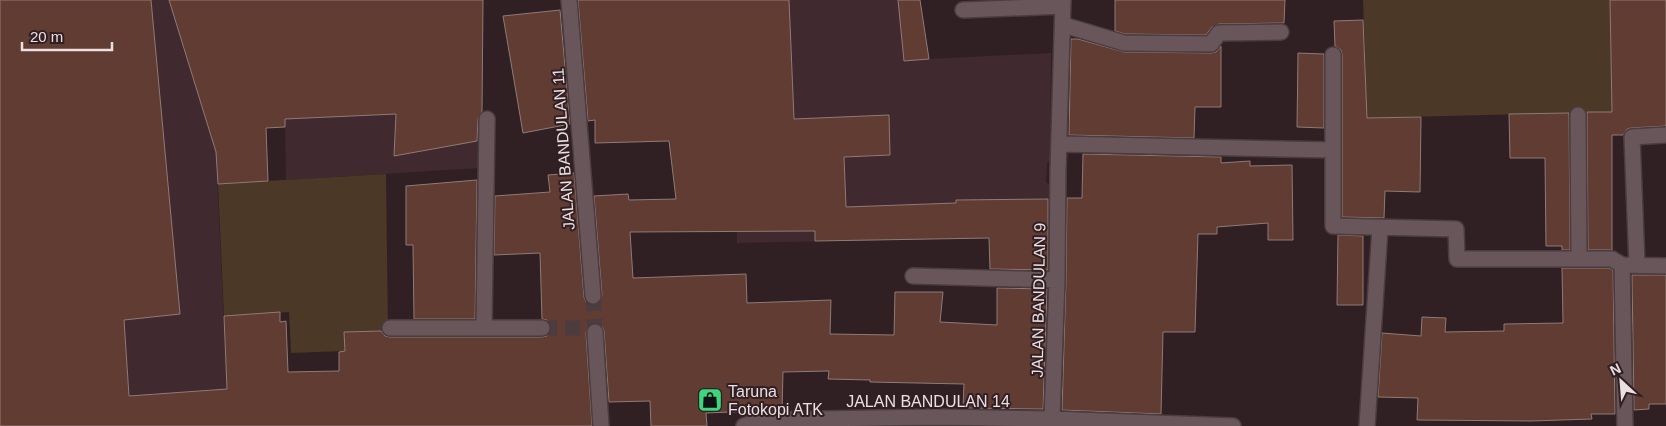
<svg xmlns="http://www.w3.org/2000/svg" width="1666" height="426" font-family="Helvetica,sans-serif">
  <rect width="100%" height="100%" fill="#301f23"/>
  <!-- built -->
  <path fill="#402a2f" d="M67,0h102l47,152 11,237 -98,7z
    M283,0h200l-2,168 -195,12z
    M732,0h188l9,59 122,-6 -1,108 -3,2 -1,19 4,4v51l-313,6 -4,-121z"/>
  <!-- green -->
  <path fill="#4b3826" d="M1363,0h247l2,112 -245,6z
    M386,174l2,157 -43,1v19l-54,2 -2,-41 -65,4 -6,-132z"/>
  <!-- building -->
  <path fill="#613c33" stroke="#8f7b76" d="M0,0h151l29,314 -56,6 5,76 98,-7 -3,-73 56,-4v10l6,-1 2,51 51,-1v-19l6,-1 -1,-19 37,-1 4,5 5,1h152l5,-1 3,-4 1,-4 -4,-8 -5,-1 -2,-66 -46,2 1,-59 55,-4 -2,-17 26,-2 10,124 2,5 7,3 6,-2 3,-8 -8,-99 34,-2 1,6 47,-1 -7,-58 -74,2v-23l-7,1 -10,-121h211l5,119 95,-4 1,40 -46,2 2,50 110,-4v-3l92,-1v71l-58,-1 -1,-31 -174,3v-10l-185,1 3,46 113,-4 1,29 84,-3 -1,34 64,1 1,-43h48l-3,30 57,3v-37l50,1 -4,120 -80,-1 1,-24 -94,-2v-2l-42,-1 1,-8 -46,1 -1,38 -76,3 1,13h-56l-1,-25 -41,1 -5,-71 -2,-5 -7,-3 -6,2 -3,8 6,93h-592z
    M169,0h314l-1,111 -4,8 -1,22 -83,15 2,-42 -111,5v8l-19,1 2,53 -50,3 -2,-32z
    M898,0h22l9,59 -25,2z
    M1115,0h170l-1,23 -65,1 -7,3 -6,8 -81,-1 -10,-3z
    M1610,0h56v126l-35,2 -4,1 -4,6h-11v115h-24l-1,-138h25z
    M560,10l10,114 -47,9 -20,-117z
    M1363,20l4,98 54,-1 -1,75 -35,-1 -1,27 -42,-1v-162l-1,-5 -6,-4 -1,-25z
    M1071,39h7l46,13 87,1 5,-1 5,-6v61h-26l-1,31 -125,-3z
    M1298,53l26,1v74l-27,-1z
    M1569,113l1,137h-8v-4h-16l-1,-88h-35l-1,-44z
    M1083,154l138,3v6l29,-2v5l42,-1 1,75h-25v-17l-51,4v7h-19l-3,98h-32l-2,82 -99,-4 4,-130 1,-82h15z
    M477,180l-2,139h-61l-1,-74h-7v-59z
    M1338,235l25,1v69h-26z
    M1562,268h47l4,2 2,144h-24l1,5 -61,2 -114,-1 1,-22 -40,-1 4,-64 39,3 1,-19 24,1 -1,14 59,-1v-7l59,-1z
    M1632,275h34v129h-17v5l-15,1z"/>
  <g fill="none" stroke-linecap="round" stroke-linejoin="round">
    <!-- minor-tunnel -->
    <path stroke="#4c3c40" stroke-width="15" stroke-dasharray="15 8" stroke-linecap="butt" d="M593,296l2,36
      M542,328h53"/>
    <defs>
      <path id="minor" d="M569,0l24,296
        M963,10l100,-4
        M1064,25l60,18 87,1 8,-11 62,-1
        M1333,55v171l123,3 1,30h155l10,6
        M1578,115l1,144
        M1059,144l273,6
        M1637,265l-5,-128 34,-2
        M913,276l144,4
        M390,328h152
        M484,328l3,-209
        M595,332l6,94
        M1052,419l5,-139 1,-109 5,-171
        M744,426l16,-6 175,-3 117,2 181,7
        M1367,426l13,-198
        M1625,426l-3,-161 44,1"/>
    </defs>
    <!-- minor casing -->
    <use href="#minor" stroke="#4a3c3f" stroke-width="18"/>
    <!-- minor -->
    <use href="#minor" stroke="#69565a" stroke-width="15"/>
  </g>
  <!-- icons -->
  <defs>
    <symbol id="shop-square" viewBox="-11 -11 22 22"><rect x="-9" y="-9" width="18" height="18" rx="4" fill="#3bd77f" stroke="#301f23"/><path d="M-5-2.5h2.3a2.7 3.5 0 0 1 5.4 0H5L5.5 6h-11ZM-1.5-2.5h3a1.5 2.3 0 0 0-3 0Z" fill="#111"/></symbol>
  </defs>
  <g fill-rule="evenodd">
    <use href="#shop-square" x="696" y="386" width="28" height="28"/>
  </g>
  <g text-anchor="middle" stroke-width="4" stroke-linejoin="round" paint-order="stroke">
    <!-- street labels -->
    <g font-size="16" fill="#ebdfe1" stroke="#301f23">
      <text transform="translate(563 149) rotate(-94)" y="6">JALAN BANDULAN 11</text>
      <text transform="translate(1038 300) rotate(-89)" y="6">JALAN BANDULAN 9</text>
      <text x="928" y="407">JALAN BANDULAN 14</text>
    </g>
    <!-- poi labels -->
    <g font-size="16" fill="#ebdfe1" stroke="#301f23" text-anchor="start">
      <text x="728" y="397">Taruna<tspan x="728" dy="18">Fotokopi ATK</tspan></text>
    </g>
  </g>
  <!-- north arrow -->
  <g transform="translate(1621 381) rotate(334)" stroke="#301f23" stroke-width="4" paint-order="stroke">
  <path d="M0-4L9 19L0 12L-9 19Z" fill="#ebdfe1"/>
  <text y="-8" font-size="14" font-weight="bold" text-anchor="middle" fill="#ebdfe1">N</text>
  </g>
  <!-- scale -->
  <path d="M22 42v8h90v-8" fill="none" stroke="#ebdfe1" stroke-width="2.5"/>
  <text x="30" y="42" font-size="15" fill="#ebdfe1" stroke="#301f23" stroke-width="4" paint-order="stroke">20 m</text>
</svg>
